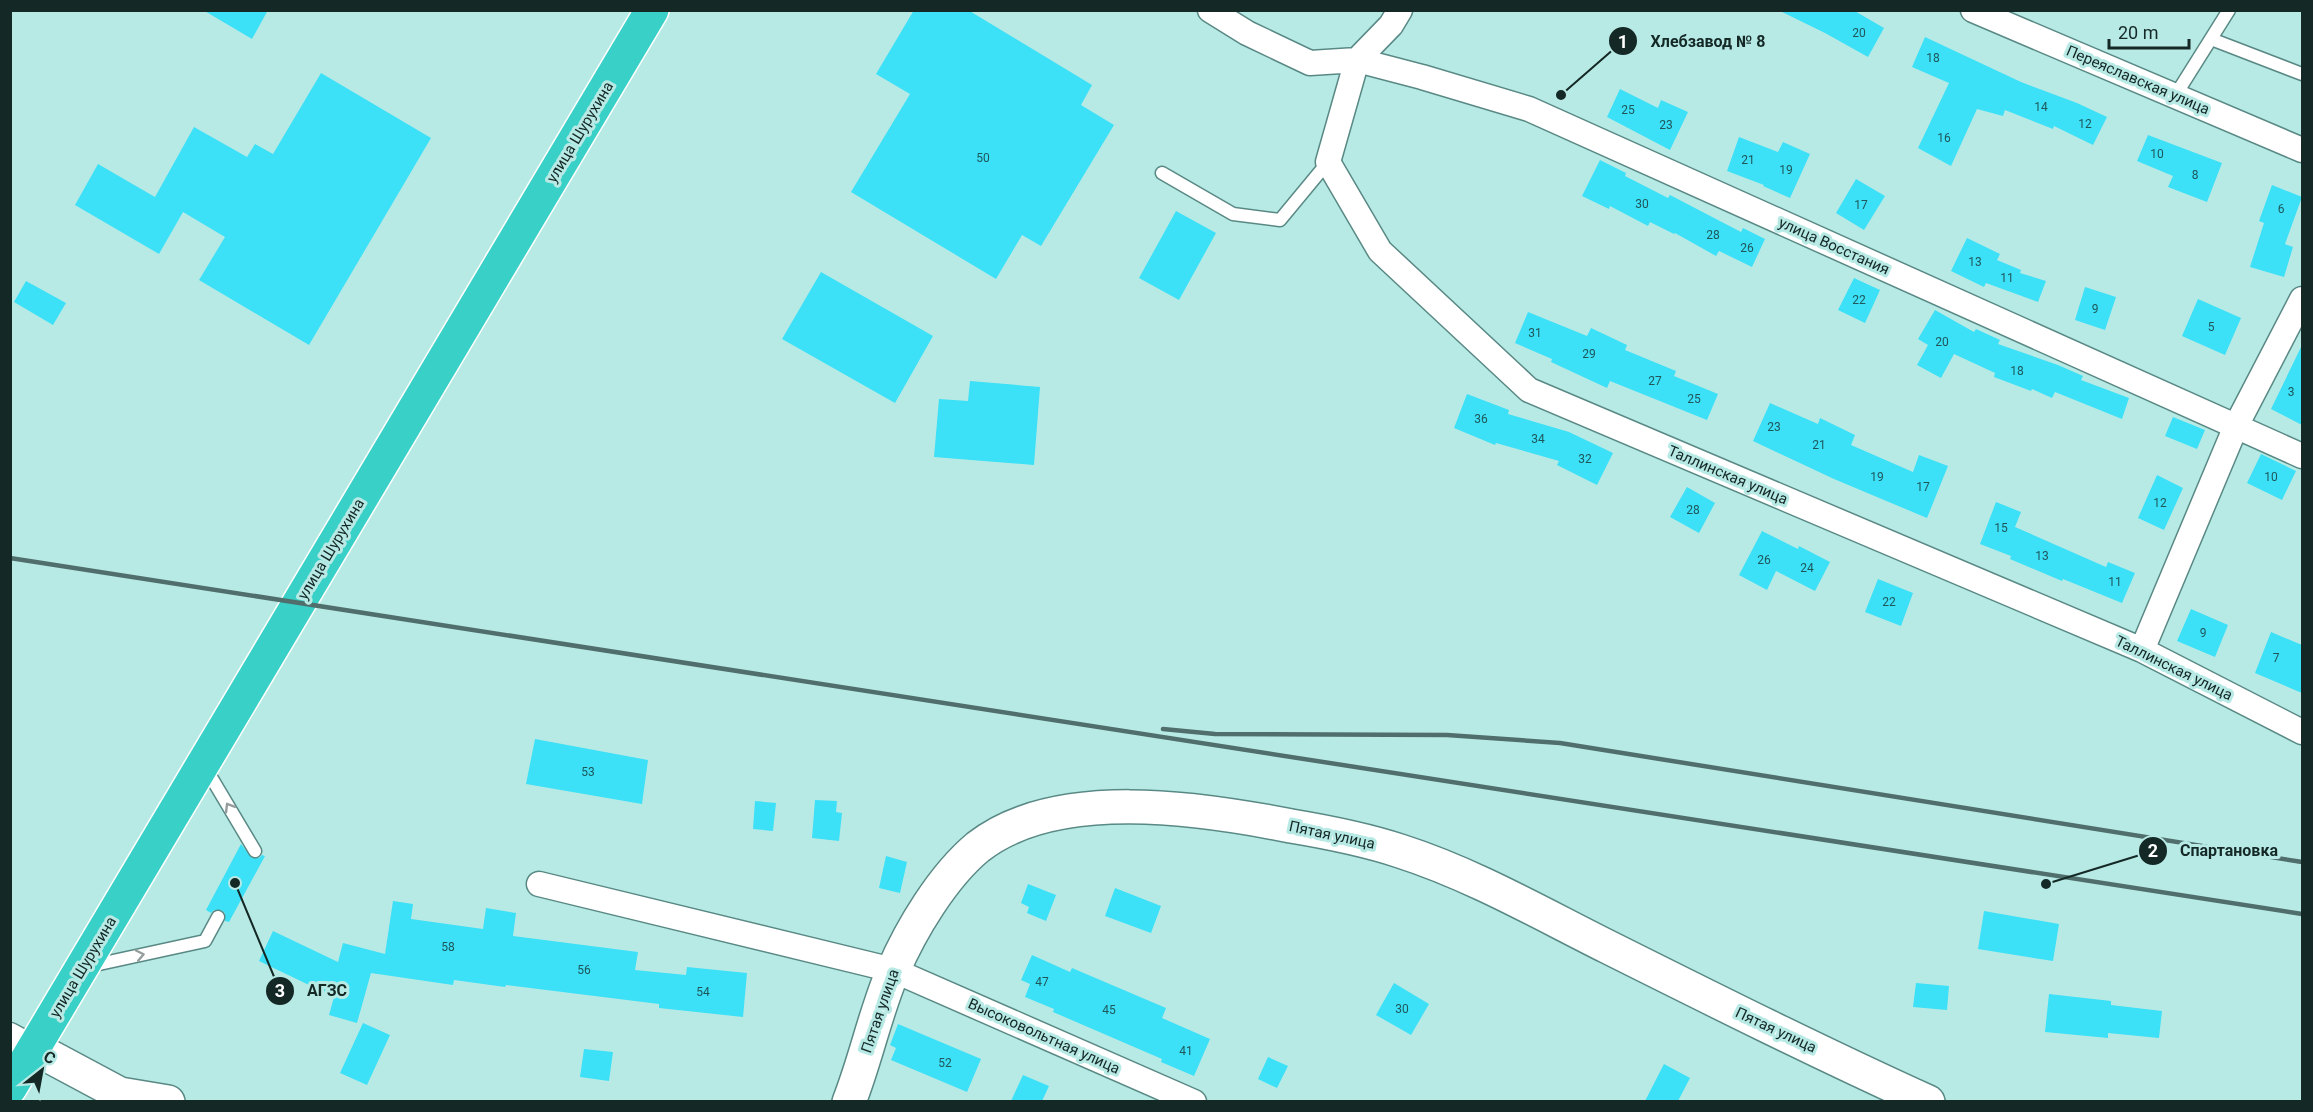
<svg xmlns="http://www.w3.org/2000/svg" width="2313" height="1112" font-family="Roboto,sans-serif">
  <rect width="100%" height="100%" fill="#b8eae5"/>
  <!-- building -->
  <path fill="#3ce0f7" d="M203,10h65l-16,29z
    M914,10h54l124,75 -11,20 33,20 -73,121 -19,-11 -26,44 -145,-87 59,-98 -34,-20z
    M1778,10h75l31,18 -16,29 -43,-24z
    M1925,37l96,45 56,21 30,14 -14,28 -39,-19 -1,3 -48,-19 -2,6 -26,-7 -26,57 -33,-18 31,-65 -37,-16z
    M321,73l110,65 -122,207 -110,-65 26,-43 -42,-25 -24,42 -84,-49 23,-41 57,33 39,-70 53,30 8,-13 18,10z
    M1620,89l38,19 3,-8 27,12 -18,38 -63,-33z
    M2148,135l74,28 -15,39 -39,-15 5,-11 -36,-15z
    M1739,137l39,15 5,-10 27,12 -20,44 -27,-12 1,-1 -37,-14z
    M1600,160l26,13 -1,3 43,22 2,-3 71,37 2,-4 22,11 -13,28 -33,-16 -3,5 -41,-23 -1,1 -24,-12 -2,4 -38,-20 -1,3 -27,-13z
    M1856,179l29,17 -21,34 -28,-17z
    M2272,185l30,12 -17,47 8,3 -9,30 -34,-10 14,-44 -5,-2z
    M1176,211l40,22 -37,67 -40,-22z
    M1967,238l33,16 -3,6 24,10 -1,3 26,8 -8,21 -52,-19 -2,4 -33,-16z
    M821,272l112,64 -38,67 -113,-64z
    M1854,278l26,12 -15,33 -27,-13z
    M26,281l40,22 -13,22 -39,-23z
    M2085,287l31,10 -11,33 -30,-10z
    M2198,299l43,19 -16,37 -43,-19z
    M1935,310l39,22 2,-3 24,11 -2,4 60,21 25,11 -2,4 48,18 -7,21 -67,-27 -3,6 -20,-9 -1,2 -37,-14 1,-4 -41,-19 -13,24 -24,-13 11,-20 -10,-6z
    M1528,312l59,24 4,-8 36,17 -2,5 51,21 -2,5 44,18 -11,26 -97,-39 -3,7 -56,-26 1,-3 -37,-16z
    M2302,345v80l-31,-16z
    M970,381l70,6 -6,78 -100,-8 5,-58 29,2z
    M1467,394l42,16 -1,4 61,18 44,21 -16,32 -40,-20 2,-4 -63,-18 -1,2 -41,-17z
    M1770,403l48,21 2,-6 35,17 -4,10 62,27 6,-17 29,11 -21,52 -93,-39 -81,-38z
    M2173,417l32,13 -8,19 -32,-13z
    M2261,454l35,17 -14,29 -35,-17z
    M2157,475l26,13 -19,42 -26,-12z
    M1687,487l28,16 -16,30 -29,-16z
    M1996,502l25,10 -6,15 91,40 2,-5 27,11 -13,30 -59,-24 -1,2 -52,-22 1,-3 -31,-12z
    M1762,531l36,18 1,-3 31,16 -15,29 -39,-20 -9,19 -28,-15z
    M1878,579l35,14 -12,33 -36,-14z
    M2191,609l37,16 -13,32 -38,-16z
    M2271,632l31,13v48l-47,-20z
    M535,739l113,21 -6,44 -116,-20z
    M815,800l22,1 -1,11 6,1 -3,28 -27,-3z
    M755,801l21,2 -3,28 -20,-2z
    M241,844l11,14h7l3,-3 3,1 -36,66 -4,-1v-8l-4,-3h-7l-3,3 -5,-3z
    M886,856l21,6 -7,31 -21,-5z
    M1028,884l28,11 -10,26 -19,-8 2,-6 -8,-4z
    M1115,888l46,18 -10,27 -46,-17z
    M393,901l20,3 -2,15 72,10 3,-21 30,5 -3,23 125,16 -3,18 51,5 1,-8 60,6 -4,44 -84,-9v-4l-153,-19 -1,2 -51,-7 -1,5 -82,-12 -14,50 -28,-8 5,-18 -75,-36 14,-30 65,31 5,-19 42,11z
    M1984,911l75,13 -6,37 -75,-12z
    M1032,955l38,17 2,-4 94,40 -4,10 48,21 -16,37 -33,-14 1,-3 -109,-47 1,-3 -29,-12 5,-13 -9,-4z
    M1394,983l35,21 -18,31 -35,-20z
    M1916,983l33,3 -2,24 -34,-3z
    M2049,994l62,7v4l51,6 -3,27 -51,-5v5l-63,-6z
    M363,1023l27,12 -23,50 -27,-12z
    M898,1024l83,35 -14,33 -76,-32 5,-12 -6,-3z
    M584,1049l29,3 -4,29 -29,-4z
    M1268,1057l20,9 -11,22 -19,-9z
    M1664,1064l26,14 -12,23h-33z
    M1023,1075l26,11 -7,15h-31z"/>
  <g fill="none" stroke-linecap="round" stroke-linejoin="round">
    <defs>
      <path id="lane" d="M2211,39l91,35
        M2175,96l54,-86
        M1162,173l71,41 47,6 48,-58
        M205,767l50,84
        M90,966l115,-25 13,-24"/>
      <path id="street" d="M1210,10l37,23 63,30 47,-3 34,-35 9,-15
        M1973,10l329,140
        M2302,456l-773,-347 -107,-32 -65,-17 -29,102 52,89 149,139 613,260 160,82
        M2142,650l94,-224 66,-127
        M539,884l354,86 301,132
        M10,1035l24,13"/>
      <path id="secondary" d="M34,1048l86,46 48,8
        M849,1102c17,-43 26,-89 44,-131 18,-42 50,-95 85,-124 78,-61 222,-39 313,-21 36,6 73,13 109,25 72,23 140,62 208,96 106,53 212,106 320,155"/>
      <path id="highway" d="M10,1088l642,-1078"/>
    </defs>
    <!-- lane casing -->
    <use href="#lane" stroke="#598985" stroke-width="15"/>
    <!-- street casing -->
    <use href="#street" stroke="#598985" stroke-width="27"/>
    <!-- secondary casing -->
    <use href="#secondary" stroke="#598985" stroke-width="36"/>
    <!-- highway casing -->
    <use href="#highway" stroke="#fff" stroke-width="36"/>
    <!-- lane -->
    <use href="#lane" stroke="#fff" stroke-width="12"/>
    <!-- street -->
    <use href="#street" stroke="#fff" stroke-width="24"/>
    <!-- secondary -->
    <use href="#secondary" stroke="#fff" stroke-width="33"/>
    <!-- highway -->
    <use href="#highway" stroke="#38d0c7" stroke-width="33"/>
    <!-- rail -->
    <path stroke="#506f6c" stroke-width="4.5" d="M10,558l2292,356
      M1163,729l52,5 232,1 113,8 742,119"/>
  </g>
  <!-- one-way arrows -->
  <defs><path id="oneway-chevron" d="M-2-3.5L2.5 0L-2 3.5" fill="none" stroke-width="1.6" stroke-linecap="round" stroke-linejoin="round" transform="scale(1.5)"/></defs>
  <g stroke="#959e9d">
    <use href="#oneway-chevron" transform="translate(229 807) rotate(-121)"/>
    <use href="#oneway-chevron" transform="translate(140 955) rotate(-12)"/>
  </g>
  <g text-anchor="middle" stroke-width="6" stroke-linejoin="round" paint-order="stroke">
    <!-- number labels -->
    <g font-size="12" fill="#1e565a">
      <text x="1859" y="37">20</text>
      <text x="1933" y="62">18</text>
      <text x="2041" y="111">14</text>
      <text x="1628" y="114">25</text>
      <text x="2085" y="128">12</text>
      <text x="1666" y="129">23</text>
      <text x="1944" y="142">16</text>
      <text x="2157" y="158">10</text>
      <text x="983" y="162">50</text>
      <text x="1748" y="164">21</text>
      <text x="1786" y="174">19</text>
      <text x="2195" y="179">8</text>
      <text x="1642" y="208">30</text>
      <text x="1861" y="209">17</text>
      <text x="2281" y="213">6</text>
      <text x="1713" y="239">28</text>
      <text x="1747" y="252">26</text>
      <text x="1975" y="266">13</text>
      <text x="2007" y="282">11</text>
      <text x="1859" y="304">22</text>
      <text x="2095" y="313">9</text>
      <text x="2211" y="331">5</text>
      <text x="1535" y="337">31</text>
      <text x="1942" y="346">20</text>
      <text x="1589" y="358">29</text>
      <text x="2017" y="375">18</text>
      <text x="1655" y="385">27</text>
      <text x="2291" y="396">3</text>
      <text x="1694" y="403">25</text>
      <text x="1481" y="423">36</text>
      <text x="1774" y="431">23</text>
      <text x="1538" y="443">34</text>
      <text x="1819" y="449">21</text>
      <text x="1585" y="463">32</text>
      <text x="1877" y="481">19</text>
      <text x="2271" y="481">10</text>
      <text x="1923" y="491">17</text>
      <text x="2160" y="507">12</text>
      <text x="1693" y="514">28</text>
      <text x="2001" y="532">15</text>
      <text x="2042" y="560">13</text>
      <text x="1764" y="564">26</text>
      <text x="1807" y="572">24</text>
      <text x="2115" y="586">11</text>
      <text x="1889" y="606">22</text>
      <text x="2203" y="637">9</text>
      <text x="2276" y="662">7</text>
      <text x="588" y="776">53</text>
      <text x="448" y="951">58</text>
      <text x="584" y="974">56</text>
      <text x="1042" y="986">47</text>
      <text x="703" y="996">54</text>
      <text x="1402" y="1013">30</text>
      <text x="1109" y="1014">45</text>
      <text x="1186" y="1055">41</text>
      <text x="945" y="1067">52</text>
    </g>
    <!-- street labels -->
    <g font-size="15" fill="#142826" stroke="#b8eae5">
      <text transform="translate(2138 80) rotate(23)" y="5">Переяславская улица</text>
      <text transform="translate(580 132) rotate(-59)" y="5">улица Шурухина</text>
      <text transform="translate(1834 246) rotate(24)" y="5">улица Восстания</text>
      <text transform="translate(1728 475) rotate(23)" y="5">Таллинская улица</text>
      <text transform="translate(331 549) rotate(-59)" y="5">улица Шурухина</text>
      <text transform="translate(2174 668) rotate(26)" y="5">Таллинская улица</text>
      <text transform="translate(1332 835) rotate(12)" y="5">Пятая улица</text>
      <text transform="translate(83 967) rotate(-59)" y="5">улица Шурухина</text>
      <text transform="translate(880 1011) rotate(-71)" y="5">Пятая улица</text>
      <text transform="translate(1776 1030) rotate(25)" y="5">Пятая улица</text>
      <text transform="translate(1044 1036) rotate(24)" y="5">Высоковольтная улица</text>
    </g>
  </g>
  <!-- callouts -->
  <path fill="none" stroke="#142826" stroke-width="2" d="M1561 95L1623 41M2046 884L2153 851M235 883L280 991"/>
  <g fill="#142826" stroke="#b8eae5" stroke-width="2">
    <circle cx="1561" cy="95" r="6"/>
    <circle cx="2046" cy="884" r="6"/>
    <circle cx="235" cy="883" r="6"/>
    <circle cx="1623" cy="41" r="15"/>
    <circle cx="2153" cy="851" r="15"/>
    <circle cx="280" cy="991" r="15"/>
  </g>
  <g font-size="18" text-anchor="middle" font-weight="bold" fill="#fff">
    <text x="1623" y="48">1</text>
    <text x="2153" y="857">2</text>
    <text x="280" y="997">3</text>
  </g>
  <g font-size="16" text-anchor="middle" font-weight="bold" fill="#142826" stroke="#b8eae5" stroke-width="6" stroke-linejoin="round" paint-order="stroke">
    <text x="1708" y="47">Хлебзавод № 8</text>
    <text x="2229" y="856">Спартановка</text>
    <text x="327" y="996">АГЗС</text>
  </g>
  <!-- border -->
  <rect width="2313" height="1112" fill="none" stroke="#142826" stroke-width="24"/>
  <!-- north arrow -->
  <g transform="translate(42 1070) rotate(31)" stroke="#b8eae5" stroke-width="4.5" paint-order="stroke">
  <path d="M0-4.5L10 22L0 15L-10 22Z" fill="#142826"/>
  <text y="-9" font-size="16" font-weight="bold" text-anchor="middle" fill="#142826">С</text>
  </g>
  <!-- scale -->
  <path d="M2109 39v9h80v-9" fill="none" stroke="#142826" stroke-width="3"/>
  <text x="2118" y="39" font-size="18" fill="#142826" stroke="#b8eae5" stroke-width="4.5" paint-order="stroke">20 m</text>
</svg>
